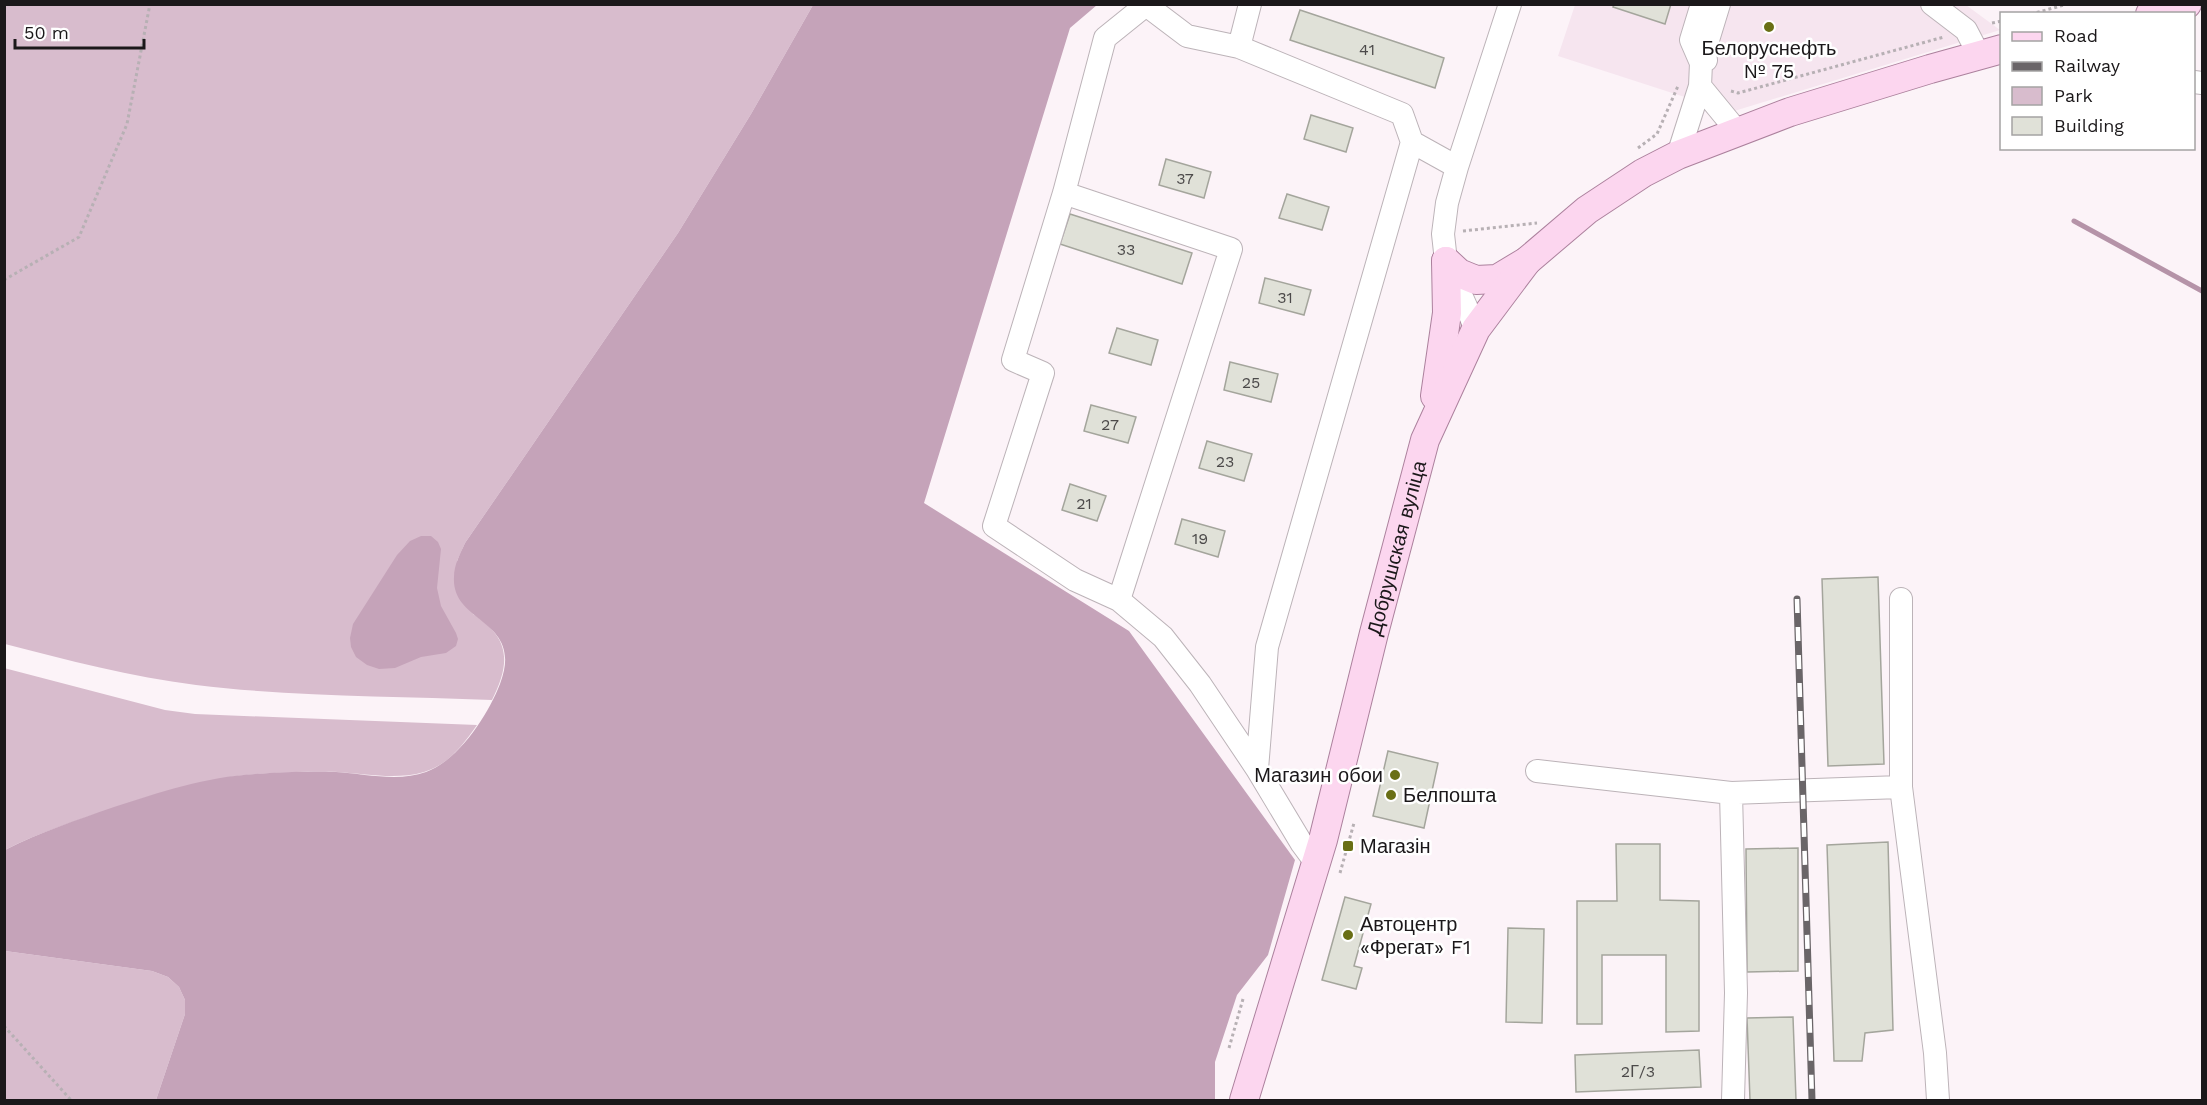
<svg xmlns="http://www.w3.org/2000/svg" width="2207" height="1105" font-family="'Work Sans',sans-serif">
  <rect width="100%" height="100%" fill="#fcf3f8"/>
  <!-- built -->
  <path fill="#f6e5ef" d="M1575,5h391l34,25 -269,82 -173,-56z"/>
  <!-- green -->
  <path fill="#d8bccd" d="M5,5h808l-62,109 -73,119 -213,310 -8,18 16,53c37,24 38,48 19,86 -98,-4 -198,-3 -296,-15 -64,-8 -129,-25 -191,-41z
    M4,668l161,42 30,4 282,11c-14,20 -29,40 -53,47 -27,8 -58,2 -86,0 -21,-1 -43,0 -64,1 -57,2 -110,18 -163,36 -36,12 -73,24 -106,41z
    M5,951l147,20 16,6 11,10 6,13v14l-29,86h-151z"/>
  <!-- forest -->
  <path fill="#c5a3b9" d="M813,5h284l-27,23 -146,475 205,128 166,229 -27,95 -31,40 -22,67v38h-1059l29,-86v-14l-6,-13 -11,-10 -16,-6 -147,-20v-101c35,-18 72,-30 109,-43 46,-15 92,-30 141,-33 27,-2 54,-3 81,-2 29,2 63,10 90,0 33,-12 62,-57 74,-88 25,-66 -49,-59 -46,-107 0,-12 6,-23 11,-34l213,-310 73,-119z
    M421,536h10l7,6 3,7 -4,39 4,18 15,27 2,6 -2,7 -10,7 -25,4 -26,11 -16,1 -12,-4 -11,-8 -5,-10 -1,-9 3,-14 44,-69 13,-14z"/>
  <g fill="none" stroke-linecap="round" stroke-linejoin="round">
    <!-- stream -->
    <path stroke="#b593a8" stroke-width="5" d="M2074,221l128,70"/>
  </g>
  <!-- building -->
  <path fill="#e0e1d8" stroke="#a4a59c" stroke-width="1.5" d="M1614,4h57l-6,20 -52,-17z
    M1300,10l144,48 -9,30 -145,-48z
    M1311,115l42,13 -7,24 -42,-13z
    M1166,159l45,13 -7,26 -45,-13z
    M1287,194l42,13 -7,23 -43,-12z
    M1070,214l122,39 -10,31 -122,-40z
    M1265,278l46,12 -7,25 -45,-12z
    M1117,328l41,12 -7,25 -42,-12z
    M1230,362l48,12 -7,28 -47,-12z
    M1091,405l45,12 -8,26 -44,-12z
    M1207,441l45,13 -8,27 -45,-13z
    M1070,484l36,12 -9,25 -35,-11z
    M1182,519l43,12 -7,26 -43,-13z
    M1878,577l6,187 -56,2 -6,-187z
    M1388,751l50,12 -14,65 -51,-12z
    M1888,842l5,188 -28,3 -3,28h-28l-7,-216z
    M1616,844h44v56l39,1v130l-33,1v-77h-64v69h-25v-123h40z
    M1798,848v123l-51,1 -1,-123z
    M1345,897l26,7 -17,62 8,2 -6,21 -34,-9z
    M1508,928l36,1 -2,94 -36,-1z
    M1793,1017l3,83h-46l-3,-82z
    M1699,1050l2,37 -125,5 -1,-37z"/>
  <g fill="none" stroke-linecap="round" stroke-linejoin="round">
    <defs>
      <path id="minor" d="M1702,4l-11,36 10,23 5,-3
        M1932,4l34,26 13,25
        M1239,47l11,-43
        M2194,82l8,1
        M1700,86l37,45
        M1678,155l22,-69 1,-23 18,-59
        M1064,193l167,56 -112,351
        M1476,329l-30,-68 -3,-27 4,-31 10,-36 53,-163
        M1901,599v188l34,266 3,47
        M1257,769l10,-122 145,-505
        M1537,771l194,22 170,-6
        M1731,793l5,200 -3,107
        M1316,863l-14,-19 -45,-75 -57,-85 -37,-47 -44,-37 -44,-20 -81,-54 49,-153 -30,-13 51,-167 41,-155 41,-33 41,31 52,11 163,67 10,28 45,25"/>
      <g id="major">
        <path d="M2150,14l37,-10"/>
        <path d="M1446,261l13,12 17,7 21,-1 30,-18 60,-51 56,-37 35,-18 112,-43 140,-43 72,-20"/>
        <path d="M1435,396l12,-83 -1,-52"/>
        <path id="s1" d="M1244,1100l79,-260 51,-207 51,-193 51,-111 51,-68"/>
      </g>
    </defs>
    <!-- minor casing -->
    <use href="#minor" stroke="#bcb3b8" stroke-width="24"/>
    <!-- major casing -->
    <use href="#major" stroke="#ac819d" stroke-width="30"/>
    <!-- path -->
    <path stroke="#b7b0b4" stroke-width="3" stroke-dasharray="3 3" stroke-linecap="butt" d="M2031,14l37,-10
      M1992,23l10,-2
      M1731,91l7,2 206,-56
      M1638,148l19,-14 21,-48
      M1463,231l74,-8
      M4,280l75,-43 48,-113 23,-120
      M1340,873l14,-50
      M4,1026l67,74
      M1229,1048l14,-49"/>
    <!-- minor -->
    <use href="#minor" stroke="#fff" stroke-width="22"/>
    <!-- major -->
    <use href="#major" stroke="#fcd6ef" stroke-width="28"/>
    <defs>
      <path id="rail" d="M1797,599l15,501"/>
    </defs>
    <!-- rail casing -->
    <use href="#rail" stroke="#6a6568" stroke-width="7"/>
    <!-- rail -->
    <use href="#rail" stroke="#fff" stroke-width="4.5" stroke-dasharray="14" stroke-linecap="butt"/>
  </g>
  <!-- markers -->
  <g fill="#696f15" stroke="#fff" stroke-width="2">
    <circle cx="1769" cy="27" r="6"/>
    <circle cx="1395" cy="775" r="6"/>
    <circle cx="1391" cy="795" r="6"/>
    <rect x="1342" y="840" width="12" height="12" rx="3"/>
    <circle cx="1348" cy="935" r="6"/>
  </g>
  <g text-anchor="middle" stroke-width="5" stroke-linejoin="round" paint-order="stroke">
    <!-- number labels -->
    <g font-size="16" fill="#4c4a4a">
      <text x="1367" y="55">41</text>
      <text x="1185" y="184">37</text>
      <text x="1126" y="255">33</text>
      <text x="1285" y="303">31</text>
      <text x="1251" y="388">25</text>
      <text x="1110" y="430">27</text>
      <text x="1225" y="467">23</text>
      <text x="1084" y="509">21</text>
      <text x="1200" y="544">19</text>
      <text x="1638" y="1077">2Г/3</text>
    </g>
    <!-- poi labels -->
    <g font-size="20" fill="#1b181a" stroke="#fff" text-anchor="start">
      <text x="1769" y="55" text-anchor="middle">Белоруснефть<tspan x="1769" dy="23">№ 75</tspan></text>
      <text x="1383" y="782" text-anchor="end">Магазин обои</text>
      <text x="1403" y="802">Белпошта</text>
      <text x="1360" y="853">Магазін</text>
      <text x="1360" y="931">Автоцентр<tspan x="1360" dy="23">«Фрегат» F1</tspan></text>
    </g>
    <!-- street labels -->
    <g font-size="20" fill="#1b181a" stroke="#fff">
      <text dy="7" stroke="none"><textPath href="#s1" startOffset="573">Добрушская вуліца</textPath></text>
    </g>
  </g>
  <!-- border -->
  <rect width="2207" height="1105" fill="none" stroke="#1b181a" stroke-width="12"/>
  <!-- legend -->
  <rect x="2000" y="12" width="195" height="138" fill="#ffffff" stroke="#a4a3a3" stroke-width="1.5"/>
  <rect x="2012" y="32" width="30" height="9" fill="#fcd6ef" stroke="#a4a3a3" stroke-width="1.5"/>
  <text x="2054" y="42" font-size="18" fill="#1b181a">Road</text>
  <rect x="2012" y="62" width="30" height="9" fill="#6a6568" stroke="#a4a3a3" stroke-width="1.5"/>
  <text x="2054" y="72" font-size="18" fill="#1b181a">Railway</text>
  <rect x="2012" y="87" width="30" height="18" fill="#d8bccd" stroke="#a4a3a3" stroke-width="1.5"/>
  <text x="2054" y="102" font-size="18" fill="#1b181a">Park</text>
  <rect x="2012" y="117" width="30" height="18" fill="#e0e1d8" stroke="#a4a3a3" stroke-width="1.5"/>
  <text x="2054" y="132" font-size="18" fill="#1b181a">Building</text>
  <!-- scale -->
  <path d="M15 39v9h129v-9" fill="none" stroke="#1b181a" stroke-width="3"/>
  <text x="24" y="39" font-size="18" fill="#1b181a" stroke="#ffffff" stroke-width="4.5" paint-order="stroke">50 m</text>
</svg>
